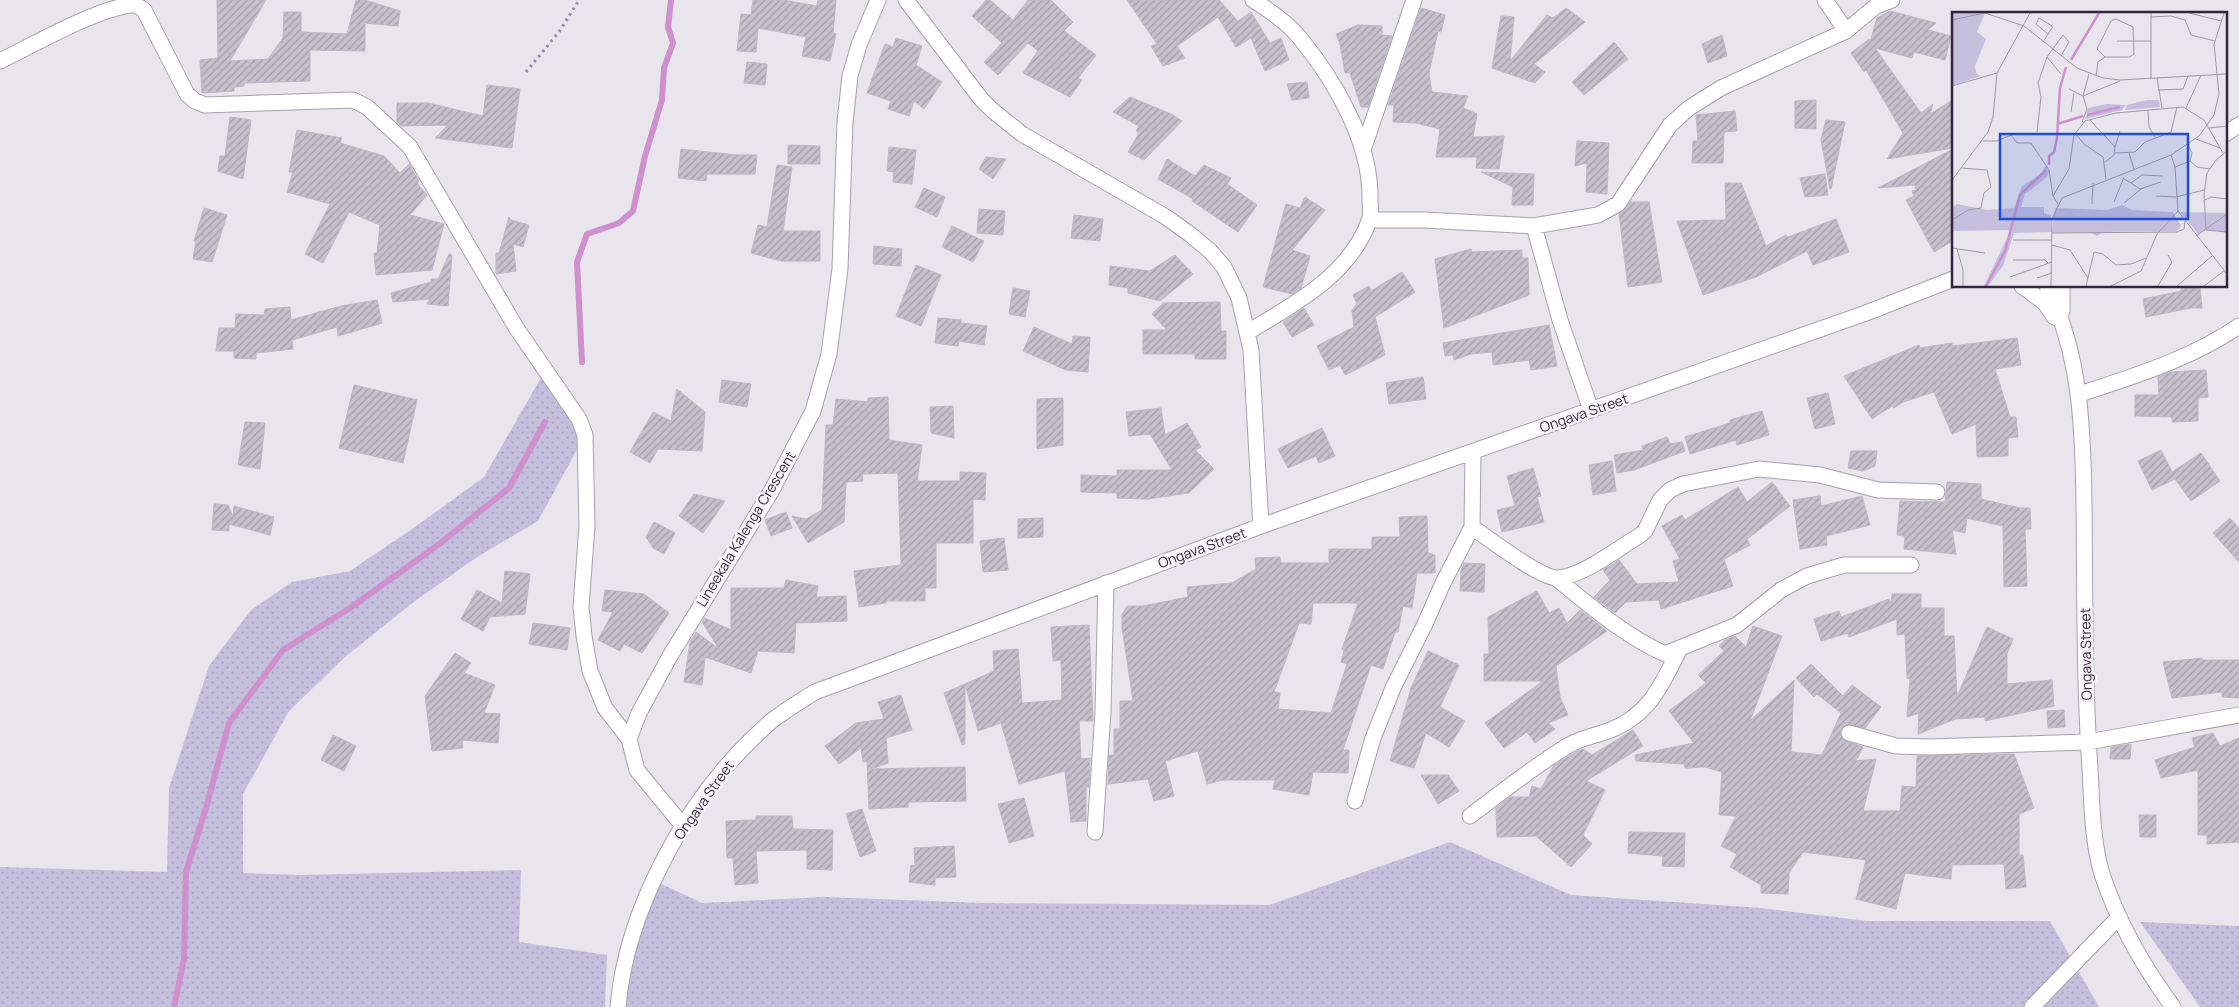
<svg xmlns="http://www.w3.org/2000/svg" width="2239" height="1007" font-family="Manrope,sans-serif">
  <defs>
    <pattern id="grass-dots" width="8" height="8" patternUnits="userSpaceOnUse" patternTransform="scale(1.25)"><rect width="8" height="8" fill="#c3bfdd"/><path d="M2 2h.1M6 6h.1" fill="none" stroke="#a8a4bf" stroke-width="1.8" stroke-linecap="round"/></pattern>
    <pattern id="building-hatch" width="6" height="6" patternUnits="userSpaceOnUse" patternTransform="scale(1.25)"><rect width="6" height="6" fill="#c7c1ce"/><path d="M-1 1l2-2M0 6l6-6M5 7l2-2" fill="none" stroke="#a29da9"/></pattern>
  </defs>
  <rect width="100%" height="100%" fill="#e8e5ed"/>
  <!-- grass -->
  <path fill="url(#grass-dots)" d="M546,369l39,66 -47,86 -61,36 -62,44 -70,56 -56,54 -46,83v79l58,2 220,-5 -2,72 88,13 -2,52h-605v-140l167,5 2,-84 40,-122 42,-56 41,-28 58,-11 65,-44 69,-50z
    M1450,842l121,53 190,13 106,13h183l49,86h-1481l35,-127 49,23 122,-6 159,6 286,2z
    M2140,922l99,4v81h-39z"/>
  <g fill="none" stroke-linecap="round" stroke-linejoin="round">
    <!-- stream -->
    <path stroke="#cf90ce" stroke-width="6" d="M582,362l-5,-100 10,-28 32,-11 14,-12 12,-55 17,-56 2,-32 9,-25 -5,-16 3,-27
      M174,1007l10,-48 2,-87 20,-64 23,-85 54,-73 70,-44 85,-61 71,-57 36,-66"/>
  </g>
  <!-- building -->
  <path fill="url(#building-hatch)" stroke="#beb7c7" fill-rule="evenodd" d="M217,0h49l-36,61 38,-2 15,-21 1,-26h17v20l46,2 9,-34h9l35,11 -2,15 -33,-3v28l-55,-1v31l-66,2v3l-10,1v4l-32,2 -2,-33 18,-2z
    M753,0h30l34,6 1,-6h18l-3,33 3,1 -6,27 -28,-5 4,-19 -48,-9 -2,24 -19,-1 4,-37 10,1z
    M986,0h4l23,20 15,-20h23l22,22 -9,9 32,24 -18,23 4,2 -12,17 -47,-24 15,-22 -10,-8 -30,32 -14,-13 18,-19 -30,-27z
    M1127,0h92l19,21 13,-9 19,31 11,-5 8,22 -24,11 -14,-33 -15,9 -18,-30 -41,29 8,12 -22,8 -12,-20 6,-2z
    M1421,8l24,7 -4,17 -3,-1 -9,42 3,19 36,4 -5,12 14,6 -4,23 31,-1 -5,33 -23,-1 1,-11h-41l4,-28 -24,-6 -23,-1 1,-17h-6z
    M1566,8l19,14 -51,42 11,8 -10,11 -43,-15 9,-52 13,1 -4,44 37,-46 6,3z
    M1890,11l46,12 -8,7 23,6 -6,24 -31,-8 -2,6 -37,-10 46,65 12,-9 -3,10 23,-14v48l-66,11 16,-26 -37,-63 -2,2 -13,-19 18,-14 1,3 7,-24z
    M1358,25l24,1v9l10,1 -24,71h-7l-11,-34h-5l-5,-29 -4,-10z
    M1722,35l5,21 -19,7 -6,-19z
    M896,38l26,8 -6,19 26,17 -18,27 -10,-8 -5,15 -21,-7 3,-8 -24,-8 18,-49 8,3z
    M1614,42l14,17 -44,36 -12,-13z
    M747,62l20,2 -2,21 -21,-2z
    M1307,82l2,16 -17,2 -5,-16z
    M487,85l33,4 -8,59 -77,-10 13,-13 -46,1 -5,-3v-20h31l55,13z
    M1130,97l41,17 11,7 -38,39 -16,-8 11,-19 -3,-2 3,-5 -26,-14z
    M1816,100v29l-21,-1v-27z
    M1735,111l2,20 -13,1 -1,31h-31l1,-22h5l-2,-26z
    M230,117l21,3 -8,59 -25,-8 2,-15h5z
    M1826,120l19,2 -14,67h-1l-9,-49z
    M297,130l45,8 -2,5 44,13 16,17 9,-9 10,17 -2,2 10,12 -17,20 34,9 -12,46 -56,5 -2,-22h3l3,-28 -31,-13 -26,51 -18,-9 25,-50 -43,-12 6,-20h-4z
    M1577,141l32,2 -2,51 -21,-2 1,-29 -12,3z
    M788,145l32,1v18h-32z
    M889,147l27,3 -4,34 -19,-2 1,-10 -7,-1z
    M681,149l56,6h20l-2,19h-48l-1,7 -28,-3z
    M1953,149v92l-19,11 -28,-52 8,-4 -2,-5 4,-1 -1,-5 -37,3z
    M986,157l20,2 -13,20 -14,-10z
    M1167,159l28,17 9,-11 27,13 -4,6 30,21 -19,27 -46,-31 1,-2 -35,-20z
    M777,165l15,2 -9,64h37v30h-39l-30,-8 7,-28 9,2z
    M1481,172l53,2 -1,31h-21l1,-18z
    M1825,174l3,21 -23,2 -5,-19z
    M1725,183h16l25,63 20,-11 2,2 48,-18 13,33 -36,13 -6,-14 -51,26 -53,18 -26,-74 49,-1z
    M924,188l21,9 -8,20 -22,-10z
    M1305,197l20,13 -33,40 18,6 -9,32 -9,6 -29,-7 23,-83 14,4z
    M1630,202h19l13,80 -34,5 -9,-73z
    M204,208l23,7 -15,47 -19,-3 3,-18h-2z
    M979,209l26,2 -2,24 -26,-2z
    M1074,215l29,4 -3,22 -29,-3z
    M509,217l2,3 18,5 -6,22 -10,-3 3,27 -20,3v-21h3z
    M952,226l32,15 -11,21 -31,-15z
    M874,246l28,3 -1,17 -28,-2z
    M1471,249l1,3 50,-2v8h6l1,37 -85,33 -9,-69z
    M449,254l3,1 -4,51 -21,-2 3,-5 -37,3 -2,-9 40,-11v-3h7z
    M1175,255l18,19 -33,27 -32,-8v-5l-19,-3 1,-19 40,5z
    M916,265l25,10 -20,51 -25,-10z
    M1402,272l13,20 -40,25 10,38 -40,20 -5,-10 -11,5 -12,-24 37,-19 -2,-17 5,-6 -4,-9 16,-9 2,5z
    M2181,286h19l2,22h-11l-45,9 -3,-18 38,-8z
    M1013,288l17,3 -5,26 -16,-3z
    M377,300l5,23 -44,13 -1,-9 -45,13 1,9 -37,4v6l-22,-1v-7h-18l3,-23h16l1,-14 28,1 1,-6 25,-2 1,13 50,-14z
    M1220,302l1,29h5v28h-31v-5h-52v-24h24l-15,-16 11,-11z
    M1304,308l10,17 -22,12 -9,-15z
    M938,318l23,2v3l26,3 -3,19 -25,-4 -1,5 -23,-3z
    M1549,325l8,41 -26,4 -2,-10 -36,5 -1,-13 -21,2 -17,6 -1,-5 -8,1 -2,-13z
    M1034,327l38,17 1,-8 17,1 -2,35 -22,-2 -43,-19z
    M2017,338l4,27 -26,4 15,48h6l2,20 -10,1v18l-31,1 -1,-33 -24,10 -18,-42 -31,10 -9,6 -2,-2 -20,13 -28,-43 75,-31 1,3 32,-5v3z
    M2206,370l2,27 -10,1v23l-26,1v-5l-37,-1v-21h24l-1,-18 13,-5z
    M1423,377l3,22 -37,5 -3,-21z
    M722,380l29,4 -4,23 -28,-5z
    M354,385l63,15 -14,63 -64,-15z
    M677,389l28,23 -3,39 -44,-2 -8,14 -20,-11 23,-40 18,9z
    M1828,393l7,31 -20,5 -8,-31z
    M888,397l1,43 33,5 -5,36h43v-9l26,1 -1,27 -12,-1v44h-37v45h-11v13h-39v2l-27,4 -5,-36 47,-6 -3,-92 -36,1 1,7 -17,1 -2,40 -36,21 -16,-27 14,3 16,-9 4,-85h7l3,-26 32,3v-4z
    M1063,398v47l-26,4v-50z
    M953,406l1,32 -23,-5 -1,-26z
    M1161,408l4,27 22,-12 14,24 -6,3 19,19 -25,24 -42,6 -30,-1v-5l-36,-1v-17l36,1v-6h55l-22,-36 -21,2 -3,-24z
    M1762,411l7,24 -32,10 -1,-5 -46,14 -5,-17 45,-14v-3z
    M245,422l20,1 -5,46 -22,-4z
    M1322,428l13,28 -16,7 -3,-7 -28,12 -10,-19z
    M1667,437l3,7 12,-2 3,9 -51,19 -17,3 -3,-18 29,-5 -1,-4z
    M2161,450l11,22 29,-19 19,28 -29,20 -16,-22 -23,11 -14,-29z
    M1851,451h26l-2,15 -12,5 -15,-3z
    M1612,461l4,30 -23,4 -4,-30z
    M1533,468l8,28 -4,1 7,25 -42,10 -5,-22 18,-4 -8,-30z
    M1772,482l18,24 -43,33 3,6 -26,14 9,27 -72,23 -2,-9 -33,2 -11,11 -21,-16 16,-17 -7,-10 16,-10 18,24 42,-2 -6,-21 7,-2 -18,-33 20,-11 3,5 53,-33 9,15z
    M1947,482l34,2v15l39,9h10l1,21h-6l2,57 -23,1 -1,-61 -36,-8 -2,15 -13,-3 4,24 -52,-5 1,-13 -8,-1 3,-34 45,1z
    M694,494l31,7 -22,32 -24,-17z
    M1820,496l1,10 41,-10 8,29 -44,11 1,9 -27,4 -7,-49z
    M214,504l14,1 5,12 1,-11 40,11 -4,18 -41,-11v7l-17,-1z
    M786,512l6,16 -21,8 -6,-16z
    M1427,516l1,37 7,2v18h-18l-5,35 -9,-2 -5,26h-3l-12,37 -12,-4 -28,85h6l-1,23 -35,-1 -4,23 -36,-6 2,-9h-52l-16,4 -9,-33 -33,10 9,35 -20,5 -6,-22 -40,5 1,-29h5v-26h6v-28h13l-11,-74v-12l5,-9h16l45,-9 -1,-10 45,-4 24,-14 -1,-11 25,-1 1,6h48v-14h43v-12h28l-1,-20zM1313,603h45l-16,46 2,2 -3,11 6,2 -16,49 -53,-4 2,-16 -6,-1 25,-69 12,1z
    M1043,518v19l-25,1v-19z
    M2230,518l9,10v34l-26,-29z
    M654,522l21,11 -11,21 -11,-6 -7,-11z
    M1004,538l4,32 -25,2 -3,-31z
    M1464,563l21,1 -1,28 -24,-1 1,-21z
    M505,571l25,3 -5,40 -35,3 -7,14 -22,-12 16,-29 25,13z
    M786,580l32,6 -2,11 30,-1 1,25 -51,2 -2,30 -36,-2 -7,22 -46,-16 -3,28 -18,-3 6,-40 6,-10 23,17 -17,-27 3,-4 26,12v-42h53z
    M605,590l39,4 25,19 -27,40 -18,-9 -4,7 -22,-11 15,-28 -11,-1z
    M1537,591l12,22 10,-5 8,15 13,-13 27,21 -51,35 4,31 8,18 -20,8 7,6 -20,14 -8,-11 -23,16 -19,-25 58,-42h-59v-27h5l-1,-37z
    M1892,594h29v14h23v28h10l3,61 30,-70 26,12 -6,15v30l45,-4 2,26 -69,15v-4l-30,2 -37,15 1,-21 -12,4 3,-38 -3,-1 -2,-44 -8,1v-16l-48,18 -1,-4 -27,8 -7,-22 25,-8 2,6 48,-18 2,5z
    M533,623l37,5 -3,22 -38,-6z
    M1089,625l4,96h-14l2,38 9,-1 -1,29h-3v34l-15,1 -6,-51 -46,13 -18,-61 -23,8 -13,-47 29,-13 -1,-20 25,-2 4,54 40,-3 -1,-40 -8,1 -2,-34z
    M1753,626l29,10 -32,85 44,-41 -3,72 31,3 19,-42 -24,-19 -3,3 -18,-19 15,-14 32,32 9,-11 29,22 -16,21 -18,-4 -7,7 3,9 20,7 -6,12 -4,2 23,-2 -13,52h37l2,-25 14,1 1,-31 97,-2 20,54 -15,6v41h4l3,32 -20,2 -2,-25 -52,1 -1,14 -46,-6 -9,36 -40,-10 10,-39 -63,-8 -14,21 -1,21 -27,-1v-8l-31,-18 7,-13 -16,-8 15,-30 -17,-1 3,-43 -17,-5 -20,1 -1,-4 -48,-3 -1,-6 59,-12 -25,-32 37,-28 -8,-8 26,-24 -5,-5 6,-6 10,-4 11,11z
    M1428,651l31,14 -19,42 25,14 -16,26 -23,-14 -12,35 -24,-7 21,-73z
    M455,653l16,10 -7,10 31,12 -11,28 16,1 -2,29 -36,-3 1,8 -31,3 -7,-55z
    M2202,658v2h37v38l-17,-1v-5l-50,6 -9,-36z
    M965,684v60l-3,1 -18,-52z
    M901,695l11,35 -26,8 2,25 -17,6 94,-2 1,34 -58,1v5l-39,2 -2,-48 -4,1 -2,-14 -22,16 -14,-18 31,-23 28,-4 -6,-17z
    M2064,710l1,17 -17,1 -1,-17z
    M1633,730l10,16 -57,35 19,9 -22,45 9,9 -21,23 -35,-31 -39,1 -1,-29 14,-11h19l3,-11 9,3 13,-24 20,-12 9,-4 9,6z
    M2213,733l7,13 19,-8v104l-32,2v-9h-9v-65l-37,8 -6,-18 40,-13 -3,-9z
    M333,735l23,11 -12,25 -23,-11z
    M2131,744l-1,15h-20l1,-12z
    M1421,775h27l11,16 -21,13z
    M1024,798l10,38 -25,7 -11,-39z
    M862,809l14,42 -16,6 -14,-43z
    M2139,815h17v22h-16z
    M756,816h36l1,13 40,1 -1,40 -25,-1v-19l-51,1 2,32 -23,2 -2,-27h-6l-1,-37 30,-1z
    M1629,832l56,1 -1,34 -22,-1 1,-10 -35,-3z
    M954,846l2,31 -21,1v7l-26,-3 2,-17 4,1 -1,-18z"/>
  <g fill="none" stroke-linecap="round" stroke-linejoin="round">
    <defs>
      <path id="minor" d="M906,0l75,99 11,11 30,24 144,83 25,18 19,16 14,16 15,31 12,52 10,176
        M1825,0l21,31
        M0,61c35,-17 94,-51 130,-56 6,-1 9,2 14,5l43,84 8,7 10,4 148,-5 14,7 43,40 107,182 62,90 6,16 2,91 -6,81 3,29 6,35 15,37 24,31
        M2225,134l14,-9
        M1364,147l50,-147
        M1370,220h54l110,6 64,-11 20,-11 52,-79 19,-17 32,-20 125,-57 30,-25 16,-6
        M1534,226l26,94 31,90
        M2022,286l23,17 9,14
        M2047,286c34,70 36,142 37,218 1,88 0,177 6,265 2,34 2,72 12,105 16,49 41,92 71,133
        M2062,286v25
        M1248,332c46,-28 101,-56 121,-111 3,-6 1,-15 1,-22 1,-57 -35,-118 -70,-161 -12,-15 -31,-28 -47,-38
        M2080,394c54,-18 111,-35 159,-68
        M1472,527c16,11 69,52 86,51 25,-2 59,-29 81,-42l6,-5 15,-31 10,-10 13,-6 76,-15 61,6 58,15 59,2
        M1556,578c34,28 69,58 109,76l72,-29 44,-35 26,-14 37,-11h67
        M1849,733l47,13 33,1 159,-5 151,-27
        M1355,801l18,-63 20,-50 31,-62 19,-43 29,-56 1,-75
        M1470,816c32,-24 64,-50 99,-71 12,-7 25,-9 39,-14 41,-15 54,-46 72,-83
        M683,826l-46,-56 -8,-31 10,-26 31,-57 102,-166 41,-79 16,-57 11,-85 5,-147 5,-46 9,-31 19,-45
        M1095,832l8,-121 3,-128
        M618,1007c8,-96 67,-204 136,-270 8,-7 15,-15 23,-20 12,-9 25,-17 38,-25l446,-166 605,-213 87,-34
        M2032,1007l87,-90"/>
    </defs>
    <!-- minor casing -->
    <use href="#minor" stroke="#a7a0ae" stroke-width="17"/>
    <!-- path -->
    <path stroke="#9d87af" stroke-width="3" stroke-dasharray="2.5 4" stroke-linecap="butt" d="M526,72l33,-40 20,-32"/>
    <!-- minor -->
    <use href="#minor" stroke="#fff" stroke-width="15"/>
  </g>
  <g text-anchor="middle" stroke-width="5" stroke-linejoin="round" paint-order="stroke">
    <!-- street labels -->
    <g font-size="14" fill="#34253e" stroke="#f7f5fa">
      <text transform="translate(1584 413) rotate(-19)" y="5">Ongava Street</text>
      <text transform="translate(746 529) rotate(-59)" y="5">Lineekala Kalenga Crescent</text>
      <text transform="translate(1202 548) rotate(-20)" y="5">Ongava Street</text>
      <text transform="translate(2086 654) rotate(-91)" y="5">Ongava Street</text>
      <text transform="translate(704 800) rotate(-55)" y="5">Ongava Street</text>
    </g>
  </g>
  <!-- overview -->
  <g transform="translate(1952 12)">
    <rect width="275" height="275" fill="#e8e5ed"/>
    <path d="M0,1h33l-8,19 9,7 -11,27 1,7 4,3 -28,10zM195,88h12l1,7 -35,3 2,-5zM155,92l18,1 -3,5 -37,9 3,-11zM94,153l4,6 -4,7 -21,16 -4,13h23v6l7,2v17l-37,1 -11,33 -15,20h-4l27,-56 -59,1v-23l5,-4 30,6 27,-2 8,-22 19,-12zM170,193l10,5 41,2 8,14 -4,5 -74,1 -6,4 -8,-4 -37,1 3,-25 52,2zM228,200l47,1v19l-21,-2 -8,4z" fill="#c3bfdd"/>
    <path fill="none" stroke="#cf90ce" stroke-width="2.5" d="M119,48l28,-47M135,103l33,-8M105,112l26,-8M97,153v-9l5,-4 3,-14 3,-50 6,-21M34,274l19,-35 15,-56 26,-25"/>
    <path fill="none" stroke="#a098a7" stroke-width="1" d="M199,1v65M237,1l32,8M272,1l-10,31 5,50 -5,21 -15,21 -28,19 4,12 3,44 49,63M199,5l20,-1 14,4 6,15 24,6M164,7l17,8 1,27 -4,3h-25l-8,-8 14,-28zM0,8l33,-7 39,13 53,42 26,10 17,2 107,-6M165,29h34M91,30l9,-14v-2l-13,-8 -3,6 12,10M109,62l-14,-17 16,-22 6,7 -8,14M144,64l2,-14 7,-5M205,66l5,30M0,74l45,-13M117,77l14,7 37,-15M206,78l25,-1 5,-13M234,96l15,-33M196,98l1,17 6,10M119,100l3,-19M138,108l25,27 -1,8 -9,7M130,110l5,-13 -4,-13 6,-22M257,116l18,-2M85,120l4,-35 -3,-14 9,-26M123,121l9,11 19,13 3,22M244,127l24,9M31,129h14l14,-6 6,8h14l18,27 4,26M163,135l5,-16M275,139l-11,9 -9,13 -3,21 2,36 21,2M163,141l20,-1 10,-10 26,-10 6,-25M177,141l5,16M238,149l7,6 13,2M223,155l15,-6 2,-8 -4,-8M172,167l7,4 11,-8 21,1M0,168l36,-48 5,-15 4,-44 33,-60M179,171l9,6 21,-7M204,184l20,1 28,-7M253,188l6,-3 16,2M162,190l10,-25M172,191l17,-14M106,192l-5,-8 16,-27 5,-34 11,-14 31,-8 67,-6 21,13 19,33M140,192l1,-21M0,208l16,-10 13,-2 3,-15 7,-6 -4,-17 -26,-2M100,221l125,-1 7,-3 1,-8M244,224l31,-22M61,228h39M100,233l18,5 18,28M0,236l33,5M5,237l6,21v16M61,248h32l3,3M58,265l42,-15M85,266l15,-5M99,274l1,-67 10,-21 109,-43M134,274l8,-34 9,2 13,11 15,-1 15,-6M159,274l30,-15 16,-37 21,-23M206,274l14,-24 -4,-7M225,274l35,-30M252,274l20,-15"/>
    <path fill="#1d4ed8" fill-opacity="0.15" stroke="#1d4ed8" stroke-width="2.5" d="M48,122h188v85h-188z"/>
    <rect width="275" height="275" fill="none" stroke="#34253e" stroke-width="2.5"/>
  </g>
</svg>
